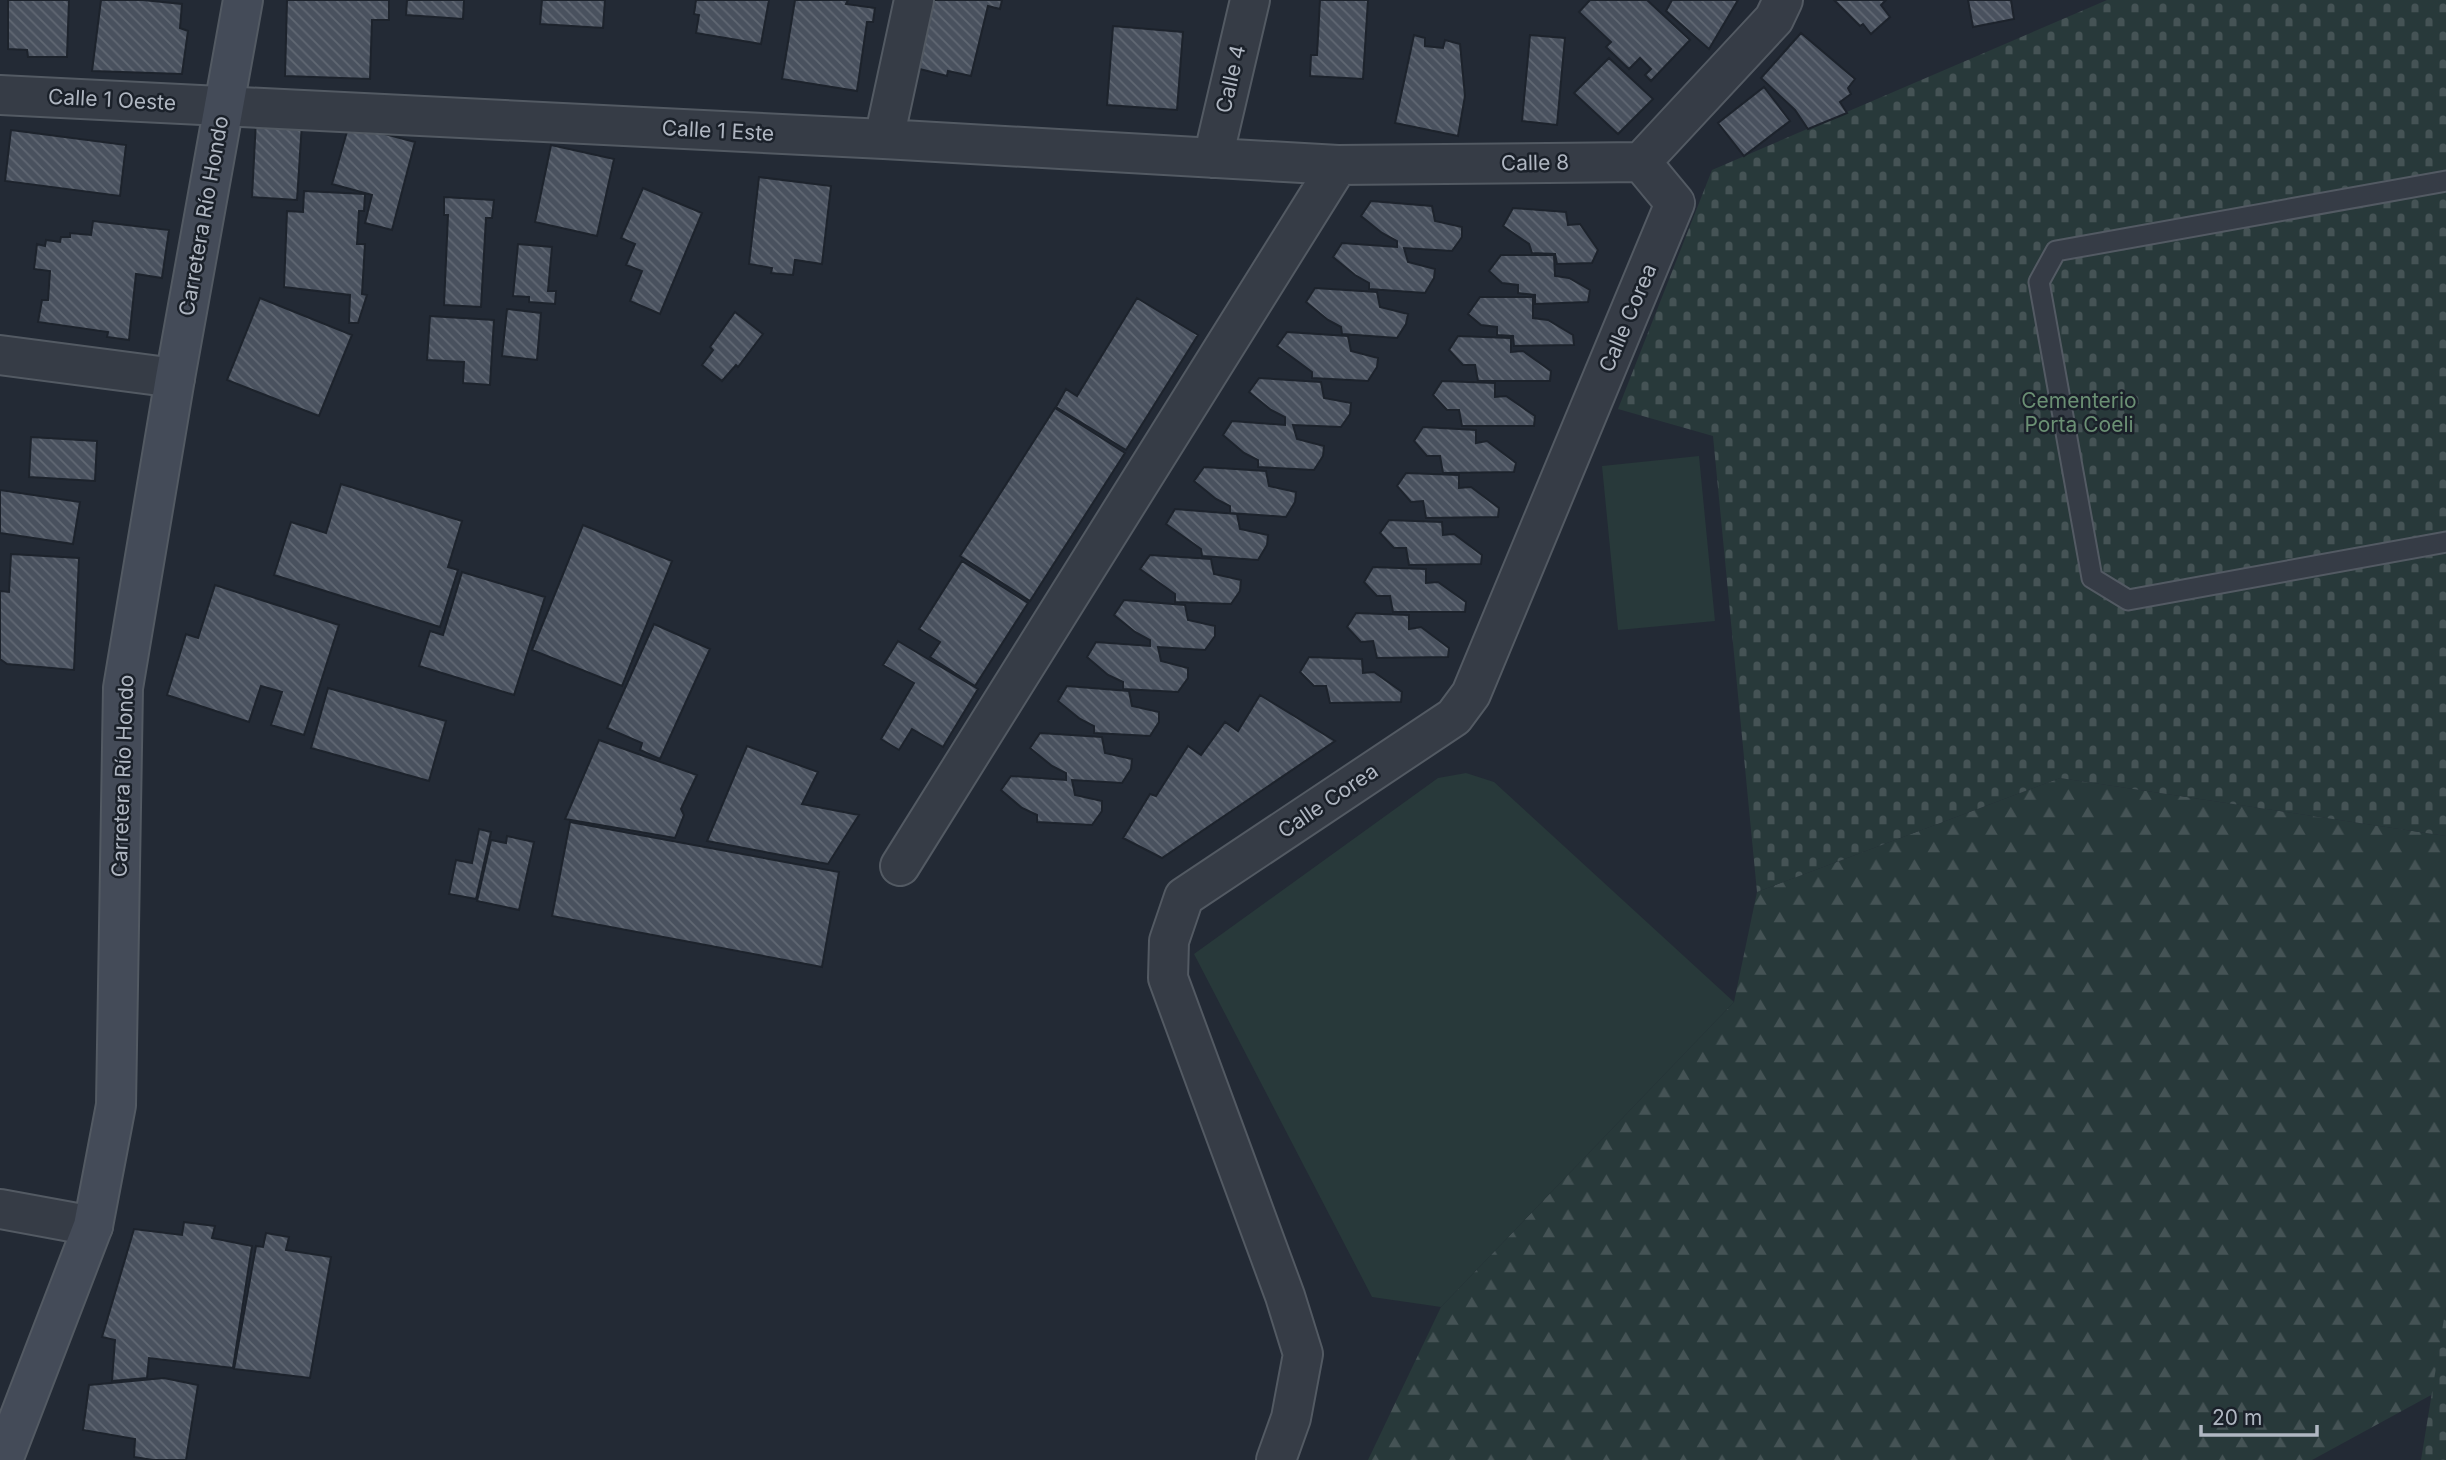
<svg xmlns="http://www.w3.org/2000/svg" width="2446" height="1460" font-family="Inter,sans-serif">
  <defs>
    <pattern id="forest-firs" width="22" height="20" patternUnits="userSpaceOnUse" patternTransform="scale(1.75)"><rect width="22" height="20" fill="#28393a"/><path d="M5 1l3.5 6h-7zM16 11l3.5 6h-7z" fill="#455355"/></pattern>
    <pattern id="cemetery-stones" width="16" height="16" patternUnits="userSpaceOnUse" patternTransform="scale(1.75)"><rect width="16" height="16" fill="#28393a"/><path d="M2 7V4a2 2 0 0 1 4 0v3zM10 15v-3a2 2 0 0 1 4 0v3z" fill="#455355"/></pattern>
    <pattern id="building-back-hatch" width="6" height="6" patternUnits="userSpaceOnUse" patternTransform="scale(1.75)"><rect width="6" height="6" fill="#49515e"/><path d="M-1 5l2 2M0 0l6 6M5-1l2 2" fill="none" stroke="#616873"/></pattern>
  </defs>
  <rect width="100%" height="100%" fill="#232a35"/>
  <!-- forest -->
  <path fill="url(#forest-firs)" d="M2060,778l386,58v470l-13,88 -121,66h-944l73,-153 293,-305 23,-110z"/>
  <!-- cemetery -->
  <path fill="url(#cemetery-stones)" d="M2107,0h339v836l-386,-58 -303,114 -44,-456 -95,-27 94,-239z
    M2446,1306v154h-25z"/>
  <!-- garden -->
  <path fill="#28393a" d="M1699,456l16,165 -97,9 -16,-164z
    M1466,773l28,9 240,220 -293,305 -69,-10 -178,-343 244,-176z"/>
  <!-- building -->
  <path fill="url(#building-back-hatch)" stroke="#1d232c" stroke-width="2" d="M8,0h61l-2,57h-39l-1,-7 -19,-1z
    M101,0h42l39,4 -2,24 8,3 -6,43 -90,-3z
    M287,0h102v20h-17l-2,59 -85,-3z
    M407,0h57l-1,19 -57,-4z
    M542,0h63l-2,28 -63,-4z
    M696,0h73l-8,44 -65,-11 3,-18 -5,-1z
    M795,0h53l-2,4 29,4 -2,14h-6l-10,69 -75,-12z
    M917,0h85l-2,9 -12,-3 -17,70 -23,-5 -1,5 -39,-10z
    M1320,0h48l-5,79 -53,-3 1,-21h6z
    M1590,0h57l43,40 -39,41 -6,-6 6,-6 -11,-11 -11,11 -23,-22 5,-5 -32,-30z
    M1672,0h66l-29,49 -43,-38z
    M1834,0h52l-5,5 9,12 -19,17 -8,-10 -3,2z
    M1968,0h43l3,19 -41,8z
    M1113,26l70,6 -6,78 -70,-5z
    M1801,33l54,46 -7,9 3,6 -11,8 7,11 -39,16 -13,-19 -34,-32z
    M1414,35l11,3v8l18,2 2,-8 15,4 5,52 -7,40 -63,-13z
    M1530,35l35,3 -8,87 -35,-4z
    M1609,58l44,41 -35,35 -44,-41z
    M1764,87l26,34 -46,35 -26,-33z
    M256,120l46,3 -5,77 -45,-3z
    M348,128l18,1 49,13 -23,88 -27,-7 7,-28 -40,-11z
    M11,130l115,15 -6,51 -115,-15z
    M551,145l63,14 -17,77 -62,-14z
    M759,177l72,9 -9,78 -27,-4 -2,15 -22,-2 1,-5 -23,-4z
    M643,188l59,25 -42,101 -30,-13 12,-30 -16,-6 9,-21 -14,-6z
    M304,191l61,3 -1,17h-5l-2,33h8l-3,50 5,1 -9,28h-9l1,-28 -66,-8 3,-76 16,1z
    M444,197l50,3 -2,18h-6l-5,89 -37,-2 4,-90h-4z
    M1371,201l61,5 3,15 27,6v10l-10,14 -48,-3 4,14 27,7 -1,9 -9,15 -56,-4v-6l-14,-8 -22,-18 9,-14 55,4v-6l-15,-8 -21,-17z
    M1513,208l53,4 2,13 12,-1 18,26 -6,13 -35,1 -2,-10 -23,-1 -3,-9 -26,-18z
    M93,221l76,9 -7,48 -26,-4 -7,66 -22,-3 1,-5 -70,-10 4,-22h6l2,-29 -16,-2 3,-25 8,2 1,-6 14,2 1,-5h9v-4l21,2z
    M518,244l34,3 -4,44h8l-1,13 -26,-2v-5l-16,-1z
    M1501,255h53l1,21 14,2 21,12 -2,12 -53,2v-9l-17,-2v-8l-16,-2 -13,-12z
    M1315,288l62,4 3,15 28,7 -2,10 -9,14 -55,-4 -1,-7 -13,-7 -22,-18z
    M1480,297h53v21l15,2 25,15 1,10 -60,1 -1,-10 -16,-1v-8l-16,-2 -13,-11z
    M260,298l92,37 -33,81 -92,-36z
    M1137,298l61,37 -72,115 -70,-43 10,-18 11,7z
    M507,309l34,4 -4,47 -35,-4z
    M735,312l28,22 -25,33 -2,-2 -14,16 -20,-16 11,-15 -3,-3z
    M430,316l64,4 -4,65 -27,-2 1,-21 -37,-2z
    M1287,332l61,4 3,15 27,7 -1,9 -9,14 -56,-3v-6l-35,-26z
    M1458,336l53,2v14l12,-1 28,20 -1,10h-72l-3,-16h-12l-14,-15z
    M1259,378l62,4 3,16 27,5 -1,11 -9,13 -48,-2 4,14 27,7 -1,10 -9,14 -56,-3v-7l-14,-7 -21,-18 9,-14 53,4v-8l-14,-7 -22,-18z
    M1442,381l53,2v14l11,-1 29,20 -1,10h-72l-3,-16h-12l-14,-15z
    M1055,408l70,45 -95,148 -70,-45z
    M1423,427l53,3v13l11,-2 29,22 -2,9 -71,1 -3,-17h-13l-13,-15z
    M31,437l66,4 -2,40 -66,-4z
    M1204,467l62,4 3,15 27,6 -1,10 -9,15 -56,-4v-7l-14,-7 -22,-18z
    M1406,473l53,2v13l12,-1 28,21 -1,9 -72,1 -3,-17 -12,1 -14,-16z
    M341,484l121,37 -14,46 10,3 -18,57 -166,-52 17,-53 35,11z
    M0,490l80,12 -7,42 -73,-11z
    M1175,509l62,5 3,15 28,6 -1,10 -9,15 -56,-4 -1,-7 -35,-25z
    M1389,520l53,2 1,13 11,-1 28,21 -1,9 -72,1 -3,-17h-12l-14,-15z
    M583,525l89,36 -50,125 -90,-36z
    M11,554l68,4 -5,112 -67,-6 -7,-5v-68l9,1z
    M1150,555l61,4 3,15 27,6 -1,11 -9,13 -56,-2v-8l-35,-25z
    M962,561l66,42 -53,83 -45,-29 10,-15 -21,-13z
    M1373,567l53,2v14l12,-1 28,20 -1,10h-72l-3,-16h-13l-13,-14z
    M462,572l83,25 -31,98 -95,-29 11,-35 13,4z
    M215,585l124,40 -35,110 -33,-10 11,-33 -21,-6 -12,36 -82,-27 19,-61 12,4z
    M1124,600l61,5 3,15 27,6v10l-10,14 -47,-3 3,14 27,7v10l-10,14 -55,-3v-7l-15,-7 -21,-18 9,-15 54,4v-6l-15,-8 -21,-17z
    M1356,613l53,2v14l12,-2 28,21 -1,9 -71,1 -4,-17 -12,1 -14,-15z
    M654,624l56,25 -50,110 -20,-9 2,-7 -35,-15z
    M898,641l80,48 -35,58 -31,-18 -13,21 -18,-11 33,-56 -31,-18z
    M1309,657l53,2 1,14 11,-1 28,20 -1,10 -71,1 -4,-17h-12l-14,-14z
    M1067,686l62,5 3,15 27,6v10l-9,14 -56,-3v-7l-14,-7 -22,-18z
    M328,688l118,33 -17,60 -118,-33z
    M1260,695l75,46 -173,117 -39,-20 27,-44 6,2 32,-50 13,9 24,-33 13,9z
    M1040,733l62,4 3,16 27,6 -1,10 -9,14 -50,-3 3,15 27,6v10l-10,14 -55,-3v-7l-15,-7 -21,-18 10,-14 55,4v-7l-14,-7 -22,-18z
    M599,740l98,35 -16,34 3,6 -9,23 -110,-19z
    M747,746l71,26 -16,32 57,11 -31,49 -121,-23z
    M570,822l269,50 -17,95 -270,-51z
    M479,829l12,3 -15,67 -27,-5 7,-34 16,3z
    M507,836l27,6 -15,68 -42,-9 14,-61 15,3z
    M184,1222l31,4 -3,12 40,8 -19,122 -84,-10 -2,20 -35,3 3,-41 -13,-3 32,-108 48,6z
    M266,1233l23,4 -3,13 45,7 -21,121 -76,-9 22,-123 7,1z
    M164,1378l34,7 -12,75h-33l-19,-3 1,-18 -52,-9 6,-45z"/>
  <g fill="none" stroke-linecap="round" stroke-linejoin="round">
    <defs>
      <path id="lane" d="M2446,181l-390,70 -17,31 53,296 36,22 318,-58"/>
      <path id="street" d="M0,95l884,44 454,26 303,-3 133,-143 9,-19
        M884,139l30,-139
        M1213,158l37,-158
        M0,355l175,23
        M900,866l438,-701
        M0,1209l93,17
        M1276,1460l15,-42 12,-64 -18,-58 -117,-318 1,-37 15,-44 270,-180 17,-23 204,-491 -34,-41"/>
      <path id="secondary" d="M3,1460l90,-234 23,-121 7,-417 52,-310 68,-378"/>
    </defs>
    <!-- lane casing -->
    <use href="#lane" stroke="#535a63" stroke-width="23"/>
    <!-- street casing -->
    <use href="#street" stroke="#535a63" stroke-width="42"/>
    <!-- secondary casing -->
    <use href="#secondary" stroke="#535a63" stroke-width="42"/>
    <!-- lane -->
    <use href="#lane" stroke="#363c46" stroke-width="19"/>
    <!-- street -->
    <use href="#street" stroke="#363c46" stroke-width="38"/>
    <!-- secondary -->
    <use href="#secondary" stroke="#444b58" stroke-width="38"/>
  </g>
  <g text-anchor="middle" stroke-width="5" stroke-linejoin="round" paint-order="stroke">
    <!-- street labels -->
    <g font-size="21" fill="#b0b7c2" stroke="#1b212a">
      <text transform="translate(1231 79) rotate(-77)" y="7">Calle 4</text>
      <text transform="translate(112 100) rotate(3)" y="7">Calle 1 Oeste</text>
      <text transform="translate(718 131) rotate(3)" y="7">Calle 1 Este</text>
      <text transform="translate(1535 163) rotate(-1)" y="7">Calle 8</text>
      <text transform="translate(204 216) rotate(-80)" y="7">Carretera Río Hondo</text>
      <text transform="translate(1628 318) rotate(-67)" y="7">Calle Corea</text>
      <text transform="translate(123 776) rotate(-88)" y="7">Carretera Río Hondo</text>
      <text transform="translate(1328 801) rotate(-34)" y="7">Calle Corea</text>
    </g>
    <!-- park labels -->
    <g font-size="21" fill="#6b9074" stroke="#1b212a">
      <text x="2079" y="408">Cementerio<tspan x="2079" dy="24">Porta Coeli</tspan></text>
    </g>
  </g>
  <!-- scale -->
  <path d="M2201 1425v10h116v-10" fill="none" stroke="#b0b7c2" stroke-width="3.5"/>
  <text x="2212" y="1425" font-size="21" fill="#b0b7c2" stroke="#1b212a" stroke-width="5" paint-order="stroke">20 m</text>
</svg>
